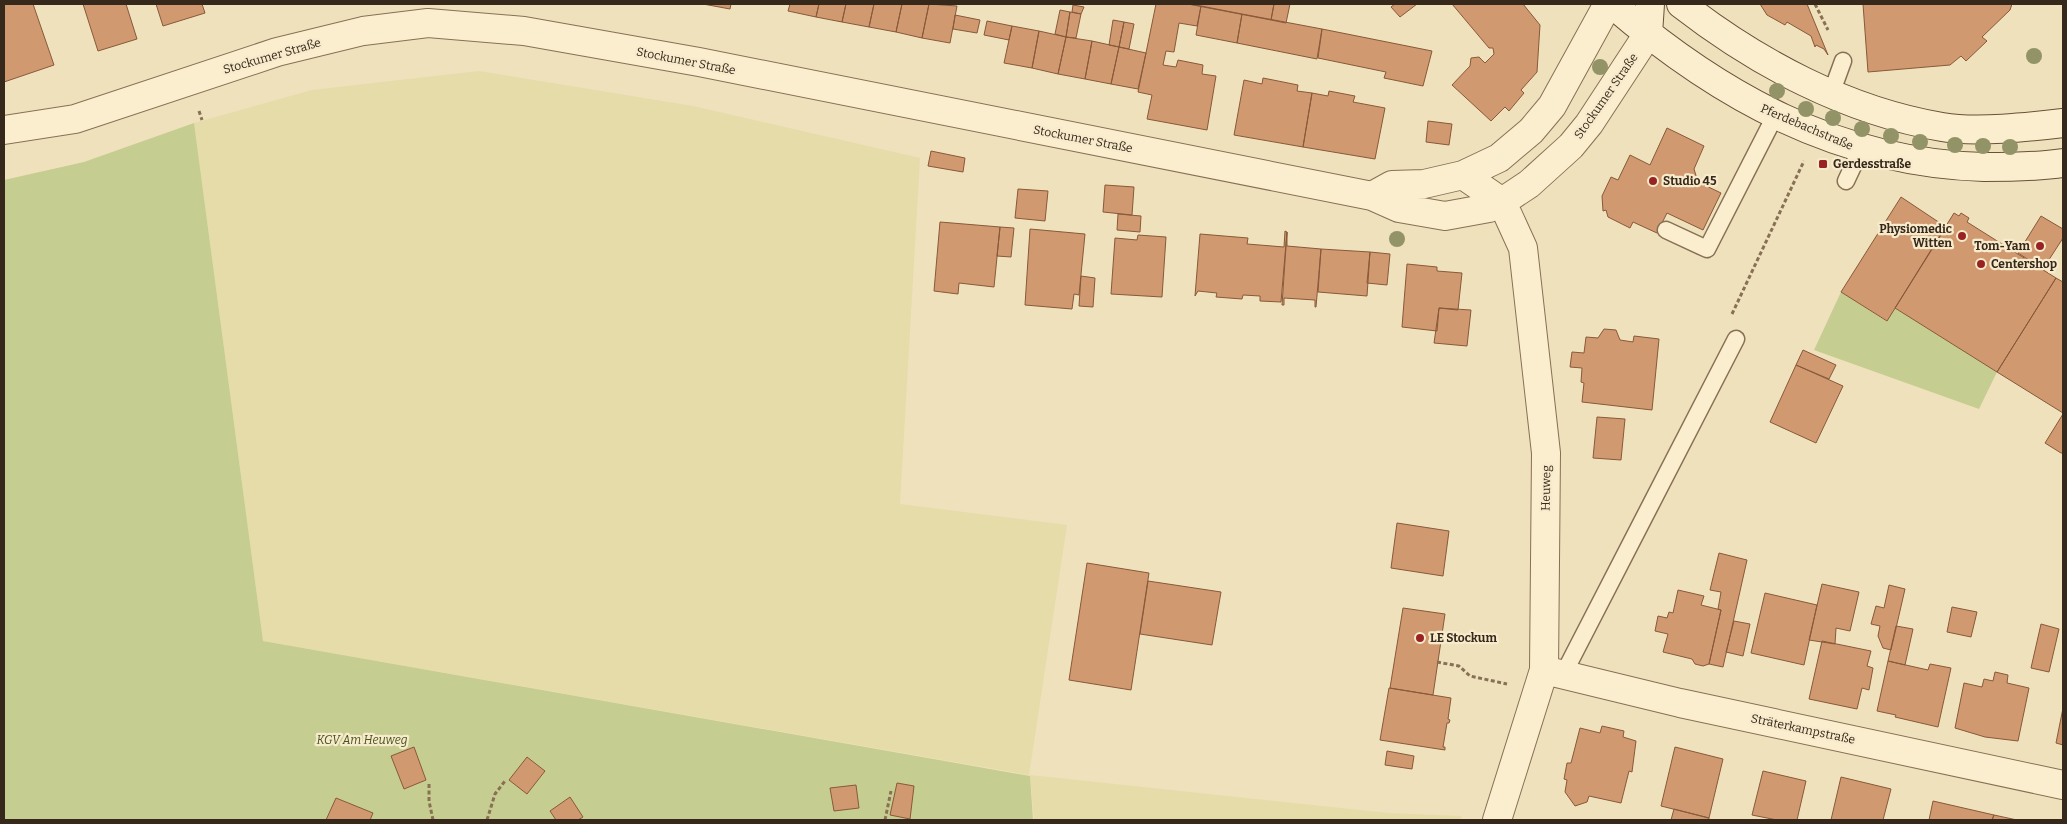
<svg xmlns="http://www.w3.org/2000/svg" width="2067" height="824" font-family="Bitter,serif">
  <rect width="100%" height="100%" fill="#efe1bc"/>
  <!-- farmland -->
  <path fill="#e5dca9" d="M479,71l214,35 227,52 -20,346 167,21 -38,250 -766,-134 -69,-518 118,-33z
    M1030,775l358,38 74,3 -2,4h-426z"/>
  <!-- green -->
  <path fill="#c6cd90" d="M194,123l69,518 767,135 3,44h-1029v-640l80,-18z
    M1841,292l45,29 9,-13 102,64 -18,37 -165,-59z"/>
  <!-- building -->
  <path fill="#d09970" stroke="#88593a" d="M4,4h29l21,61 -50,17z
    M83,4h43l11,35 -39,12z
    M156,4h46l3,9 -42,13z
    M703,4h28l-1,5z
    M790,4h29l-3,13 -28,-6z
    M819,4h27l-4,18 -26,-5z
    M846,4h28l-5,23 -27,-5z
    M874,4h28l-6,28 -27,-5z
    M902,4h27l-7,34 -26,-6z
    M929,4l28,2 -7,37 -28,-5z
    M1156,4h32l13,2 -4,20 -18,-3 -5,29 -8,-1 -3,14 13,2 2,-7 25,5 -1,9 14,2 -9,54 -60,-11 5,-24 -14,-3z
    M1188,4h86l-3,16z
    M1274,4h16l-4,19 -15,-3z
    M1395,4h22l-17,13 -9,-10z
    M1452,4h71l17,21 -3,47 -16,18 3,3 -15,18 -4,-4 -14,14 -39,-36 18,-19 1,-8 8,-1 6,6 9,-9 -1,-6h-4z
    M1760,4h47l21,51 -4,-6 -8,-4 -1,2 -4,-11 -24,-14 -2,3 -18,-10z
    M1863,4h149l-2,6 -28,27 5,4 -21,20 -5,-5 -11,9 -82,7z
    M1073,5l11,2 -3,7 -9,-2z
    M1201,6l41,8 -5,29 -41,-8z
    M1060,10l10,2 -4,25 -11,-3z
    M1070,12l11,2 -5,24 -10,-1z
    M1242,14l80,15 -5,30 -80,-16z
    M955,15l25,5 -3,13 -24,-4z
    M1113,20l11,2 -5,25 -10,-2z
    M987,21l25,5 -3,14 -25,-5z
    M1124,22l10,2 -5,25 -10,-2z
    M1012,26l27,5 -7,37 -28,-5z
    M1322,29l110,22 -9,35 -39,-8 2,-6 -68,-14z
    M1039,31l27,6 -8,37 -26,-6z
    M1066,37l26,4 -7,38 -27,-5z
    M1092,41l27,6 -8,37 -26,-5z
    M1119,47l27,6 -8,36 -27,-5z
    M1263,78l35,7 -1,6 15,2 -9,54 -69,-12 10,-55 18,4z
    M1329,91l26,5 -2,6 32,6 -10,51 -72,-12 9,-54 16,3z
    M1428,121l24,3 -3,21 -23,-3z
    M1667,128l37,18 -10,23 4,13 23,11 -18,37 -36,-17 -10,20 -24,-11 -3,6 -22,-11 -2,-7 -3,1 -1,-15 9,-19 7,3 12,-25 20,10z
    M931,151l34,7 -2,14 -35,-6z
    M1105,185l29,2 -2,28 -29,-3z
    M1018,189l30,2 -3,30 -30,-3z
    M1901,197l45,30 -59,94 -46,-29z
    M1954,213l5,3 2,-3 8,5 -2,4 89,56 -59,94 -102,-64z
    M1118,214l23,2 -1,16 -23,-2z
    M2041,216l22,13v9l-20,31 -25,-16z
    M940,222l60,5 -6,60 -35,-4 -1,11 -24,-3z
    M1000,227l14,1 -3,29 -14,-1z
    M1030,229l55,5 -6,61 -5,-1 -2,15 -47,-4z
    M1285,231l2,1 -6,70 -21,-1v-5l-17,-1 -1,4 -26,-2 1,-4 -19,-2 -3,5 5,-62 48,4 -1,6 37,3z
    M1287,232v14l34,3 -5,58h-1v-7l-31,-2v7h-2z
    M1138,235l28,2 -4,60 -51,-3 4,-56 22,2z
    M1321,249l49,3 -3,44 -49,-4z
    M1370,252l20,2 -3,31 -20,-2z
    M1407,264l30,3v4l25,2 -4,37 -19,-2 -2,23 -35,-4z
    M1081,276l14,2 -2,29 -14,-1z
    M2056,278l7,4v131l-66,-41z
    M1439,308l32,2 -4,36 -33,-3z
    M1604,329l12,1 4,10 13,2 1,-6 25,3 -7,71 -70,-8 2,-19 -3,-1 1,-14 -12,-1 2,-15 12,1 2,-16 12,1z
    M1803,350l33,15 -7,14 -33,-14z
    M1796,365l47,21 -27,57 -46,-21z
    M2063,414v39h-2l-16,-10z
    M1597,417l28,2 -4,41 -28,-2z
    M1397,523l52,8 -6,45 -52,-8z
    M1719,553l28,7 -24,107 -14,-3 12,-54 -3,-1 3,-17 -11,-2z
    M1087,563l62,10 -18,117 -62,-10z
    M1148,581l73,11 -9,53 -72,-11z
    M1822,584l37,8 -9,39 -14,-3 -1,16 -26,-4z
    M1889,585l16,4 -14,61 -8,-2 -5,-12 2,-10 -9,-2 5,-18 8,2z
    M1678,590l26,6 -3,9 20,5 -12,54 -6,2 -8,-2 -3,-5 -29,-7 5,-18 -13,-3 3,-15 9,2 2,-6 4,1z
    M1765,593l52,12 -13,60 -53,-12z
    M1952,607l25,5 -6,25 -24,-5z
    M1403,608l42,6 -12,81 -43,-7z
    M1734,621l16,3 -7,32 -17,-4z
    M2041,624l18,5 -10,43 -18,-4z
    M1896,626l17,3 -8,36 -17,-4z
    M1822,641l49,10 -4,15 6,2 -4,22 -7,-2 -5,21 -48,-10z
    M1888,661l40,9 2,-6 21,4 -13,59 -43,-10 1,-2 -19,-4z
    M1995,672l13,3 -1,8 22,5 -11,53 -33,-4 -30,-9 9,-45 18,4 2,-8 9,2z
    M1389,688l62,10 -3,21 2,1 -1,3h-2l-4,24h2v3l-65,-10z
    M2063,708v37l-7,-2z
    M1602,726l22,5 -1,6 13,4 -4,31 -3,-1 -8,32 -32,-7 -2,6 -12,4 -10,-14 2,-12 -3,-1 3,-16h4l9,-35 20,5z
    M414,747l12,33 -22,9 -13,-33z
    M1675,747l48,12 -14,59 -48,-12z
    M1387,751l27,5 -2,13 -27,-4z
    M527,757l18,14 -18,23 -18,-14z
    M1763,771l43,10 -9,39h-20l-25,-5z
    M1841,777l50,12 -8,31h-52z
    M897,783l17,3 -4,33 -20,-4z
    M856,785l3,23 -25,3 -4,-23z
    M570,797l13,20 -5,3h-22l-6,-9z
    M336,798l37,15 -3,7h-44z
    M1933,801l61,14 -2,5h-63z
    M1674,809l35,9v2h-38z
    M1994,815l23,5h-25z"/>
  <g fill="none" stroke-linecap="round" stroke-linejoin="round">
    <defs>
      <path id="lane" d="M1831,94l12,-33
        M1846,181l15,-32
        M1666,230l41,19 68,-133
        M1564,673l172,-334"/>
      <path id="street" d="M4,130l71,-11 202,-67 86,-21 65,-8 96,8 175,31 673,134 27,12 46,8 44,-8 13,-6 27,-18 42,-38 18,-22 59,-90
        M1463,175l39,27 21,46 23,205 -2,217 -47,150
        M1372,196l20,-11 32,-1 39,-9 36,-17 32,-27 21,-25 56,-102
        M1544,670l136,33 383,82"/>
      <path id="secondary" d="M1612,4c107,92 227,159 372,163 26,0 53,0 79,-4
        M1681,4c76,59 166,107 261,123 34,6 87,0 121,-4
        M1648,34l2,-30"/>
    </defs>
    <!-- lane casing -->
    <use href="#lane" stroke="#887055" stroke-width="19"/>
    <!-- street casing -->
    <use href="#street" stroke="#887055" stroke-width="30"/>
    <!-- secondary casing -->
    <use href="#secondary" stroke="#695139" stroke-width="30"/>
    <!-- path -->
    <path stroke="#887055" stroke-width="3" stroke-dasharray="4 2.5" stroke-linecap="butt" d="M1815,4l13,26
      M199,111l3,9
      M1732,314l72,-153
      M1437,662l22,4 11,10 37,8
      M429,784v17l4,19
      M836,819v1
      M487,820l8,-26 10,-13
      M885,820l6,-29"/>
    <!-- lane -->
    <use href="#lane" stroke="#faeecf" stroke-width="16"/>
    <!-- street -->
    <use href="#street" stroke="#faeecf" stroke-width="28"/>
    <!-- secondary -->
    <use href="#secondary" stroke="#faeecf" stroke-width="28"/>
  </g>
  <!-- trees -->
  <g fill="#929366">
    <circle cx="2034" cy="56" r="8"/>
    <circle cx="1600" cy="67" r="8"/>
    <circle cx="1777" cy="91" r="8"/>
    <circle cx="1806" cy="109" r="8"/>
    <circle cx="1833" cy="118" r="8"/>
    <circle cx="1862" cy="129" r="8"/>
    <circle cx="1891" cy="136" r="8"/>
    <circle cx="1920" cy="142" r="8"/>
    <circle cx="1955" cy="145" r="8"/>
    <circle cx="1983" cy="146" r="8"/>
    <circle cx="2010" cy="147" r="8"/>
    <circle cx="1397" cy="239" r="8"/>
  </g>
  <!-- markers -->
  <g fill="#992323" stroke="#f7ebcc" stroke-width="2">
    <rect x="1818" y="159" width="10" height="10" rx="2.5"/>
    <circle cx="1653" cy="181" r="5"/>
    <circle cx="1962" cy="236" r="5"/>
    <circle cx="2040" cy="246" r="5"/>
    <circle cx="1981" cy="264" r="5"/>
    <circle cx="1420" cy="638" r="5"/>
  </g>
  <g text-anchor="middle" stroke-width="4.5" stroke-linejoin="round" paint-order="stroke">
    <!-- street labels -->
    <g font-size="12" fill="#36281b" stroke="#f7ebcc">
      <text transform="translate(272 56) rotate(-16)" y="4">Stockumer Straße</text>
      <text transform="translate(686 61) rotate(11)" y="4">Stockumer Straße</text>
      <text transform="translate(1606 96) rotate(-55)" y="4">Stockumer Straße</text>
      <text transform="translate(1807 127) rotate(23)" y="4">Pferdebachstraße</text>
      <text transform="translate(1083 139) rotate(11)" y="4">Stockumer Straße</text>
      <text transform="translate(1546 488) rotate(-89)" y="4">Heuweg</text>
      <text transform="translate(1803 729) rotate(12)" y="4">Sträterkampstraße</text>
    </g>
    <!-- poi labels -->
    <g font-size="12" font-weight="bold" fill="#36281b" stroke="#f7ebcc" text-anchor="start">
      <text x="1833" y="168">Gerdesstraße</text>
      <text x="1663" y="185">Studio 45</text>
      <text x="1952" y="233" text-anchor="end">Physiomedic<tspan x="1952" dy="14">Witten</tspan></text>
      <text x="2030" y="250" text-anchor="end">Tom-Yam</text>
      <text x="1991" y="268">Centershop</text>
      <text x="1430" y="642">LE Stockum</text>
    </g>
    <!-- park labels -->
    <g font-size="12" font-style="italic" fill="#465320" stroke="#f7ebcc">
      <text x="362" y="744">KGV Am Heuweg</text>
    </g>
  </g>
  <!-- border -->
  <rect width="2067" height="824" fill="none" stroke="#36281b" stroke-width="10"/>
</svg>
